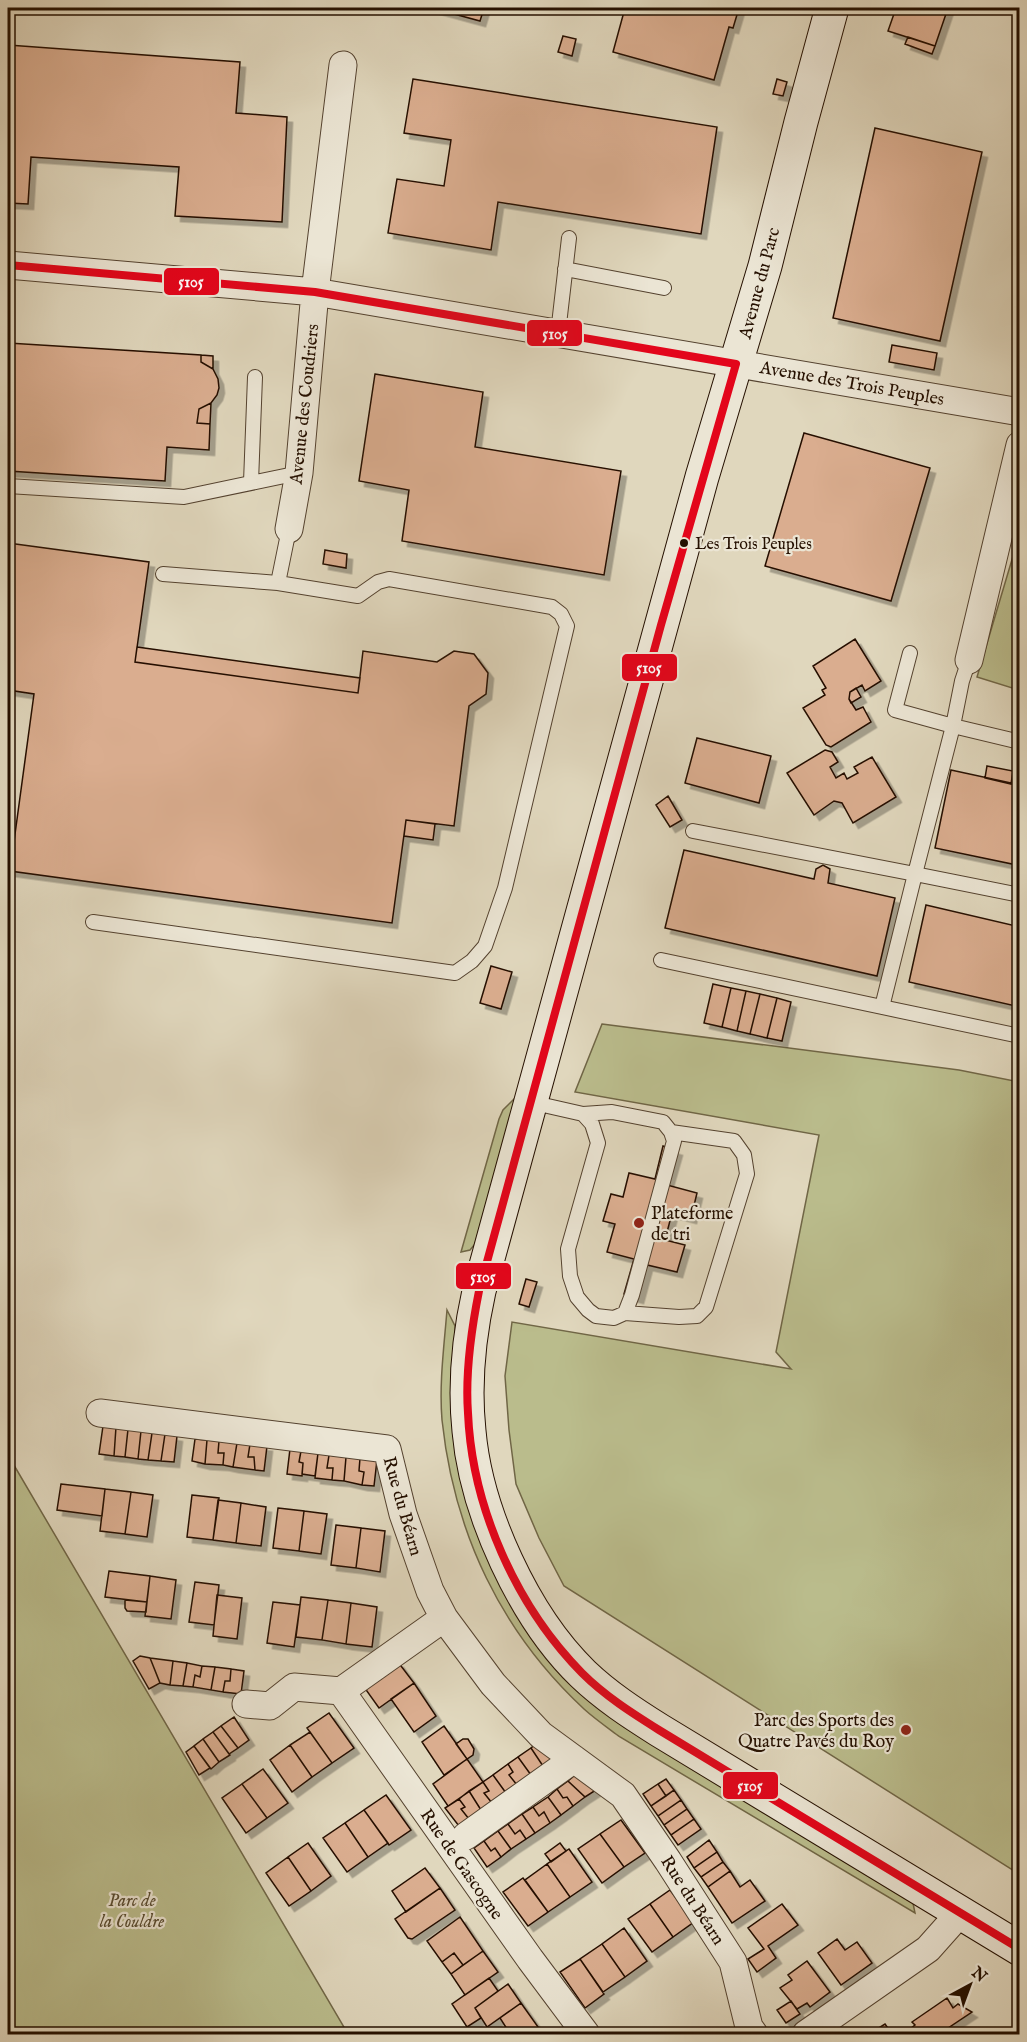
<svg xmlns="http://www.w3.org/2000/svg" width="1027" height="2042" font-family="'IM FELL English',serif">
  <defs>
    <filter id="shadow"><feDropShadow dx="5.5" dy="5.5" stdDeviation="0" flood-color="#0004"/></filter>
  </defs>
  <rect width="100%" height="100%" fill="#e0d7bd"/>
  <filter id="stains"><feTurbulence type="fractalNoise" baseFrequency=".00333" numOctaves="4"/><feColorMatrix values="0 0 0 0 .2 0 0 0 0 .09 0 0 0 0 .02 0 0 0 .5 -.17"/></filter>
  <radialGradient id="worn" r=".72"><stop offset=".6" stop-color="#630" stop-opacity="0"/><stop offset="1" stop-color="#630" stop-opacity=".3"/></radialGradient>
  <!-- green -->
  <path fill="#babc8c" stroke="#706646" stroke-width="1.5" d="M1019,536v154l-42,-13z
    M602,1024l357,46 60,12v792l-455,-288 -25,-48 -23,-54 -7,-54 -4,-54 7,-54 279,47 -15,-17 43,-217 -244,-43z
    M516,1097l-41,147 -5,6 -9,2 38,-133 4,-9z
    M447,1310l8,16 -2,89 139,288 32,24 283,170 6,6 2,10 -295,-176c-12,-9 -25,-18 -36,-28 -83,-77 -130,-176 -142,-289 -3,-36 2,-73 5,-110z
    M8,1455l340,579h-340z"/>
  <!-- building -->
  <path fill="#daad8f" stroke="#251000" stroke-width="1.5" filter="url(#shadow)" d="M432,8h52l-4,13z
    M625,8h114l-6,20 -4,-1 -15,53 -101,-28z
    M896,8h52l-13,38 -47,-15z
    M563,36l13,3 -4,17 -14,-4z
    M908,37l27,9 -3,8 -27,-10z
    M8,45l232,17 -4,51 51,4 -5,105 -107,-6 4,-49 -148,-10 -3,47 -20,-1z
    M413,79l304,48 -16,107 -203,-32 -7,48 -103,-17 9,-54 47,7 7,-46 -47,-7z
    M777,79l10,3 -4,14 -10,-2z
    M875,128l107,24 -42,189 -107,-23z
    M8,343l193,12v7l12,7 5,10 1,9 -2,7 -6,8 -12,6 -2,14 13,1 -1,26 -42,-3 -2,34 -157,-10z
    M892,345l45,8 -3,17 -45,-8z
    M201,355l12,1v13l-12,-7z
    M375,374l108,18 -8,55 146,24 -17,104 -202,-34 7,-51 -50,-9z
    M211,403l-1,21 -13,-1 2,-14z
    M804,433l126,35 -39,133 -126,-35z
    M8,543l141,19 -14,100 223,31 5,-42 74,11 17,-11 20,3 14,19 -2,21 -17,12 -15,120 -48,-6 -14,103 -382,-52 24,-177 -26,-4z
    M325,550l22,4 -1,14 -23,-4z
    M855,639l26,42 -16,10 -3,-6 -12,7 -1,7 7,11 7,-3 8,15 -40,25 -5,-2 -23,-37 22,-13 -3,-5 4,-2 -13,-22z
    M137,647l223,31 -2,15 -223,-31z
    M856,688l5,9 -10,6 -2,-4 1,-7z
    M697,738l74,18 -12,47 -74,-20z
    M825,750l7,2 6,10 -8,5 6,11 8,-5 3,6 11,-6 -4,-6 18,-10 24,40 -43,26 -11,-20 -8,-2 -20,14 -27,-42z
    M987,766l26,5 -2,13 -26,-6z
    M951,770l69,15v67l-3,13 -82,-17z
    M1013,771l7,2v12l-9,-1z
    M668,796l14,24 -12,7 -14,-22z
    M406,820l29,4 -2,16 -29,-4z
    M684,850l130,29 2,-10 7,-4 7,4 -2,14 67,15 -18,78 -212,-48z
    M926,905l94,22v80l-111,-25z
    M491,966l21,6 -11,37 -21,-6z
    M713,984l18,4 -9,39 -18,-4z
    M731,988l15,3 -9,40 -15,-4z
    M746,991l14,3 -10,40 -13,-3z
    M760,994l17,4 -10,40 -17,-4z
    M777,998l14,4 -9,39 -15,-3z
    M663,1146l14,4 -10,35 30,8 -6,25 -19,-5 -7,27 20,5 -8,27 -30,-7 -9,33 -14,-4 10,-35 -27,-7 8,-28 -12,-3 8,-27 12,3 6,-24 26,6z
    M526,1279l11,3 -8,25 -10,-3z
    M103,1426l13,1 -2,29 -15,-2z
    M116,1427l12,2 -3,28 -11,-1z
    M128,1429l13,2 -3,28 -13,-2z
    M141,1431l11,2 -4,27 -10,-1z
    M152,1433l13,1 -4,27 -13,-1z
    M165,1434l12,2 -3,26 -13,-1z
    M195,1439l12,1 -2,24 -13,-3z
    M207,1440l12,1 -1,12h6l-1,12 -18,-1z
    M219,1441l18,2 -4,24 -10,-2 1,-12h-6z
    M237,1443l13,1 -2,13h6l1,13 -22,-3z
    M250,1444l17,2 -3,25 -9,-1 -1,-13h-6z
    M290,1449l11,2 -2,11 4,1 -1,13 -15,-2z
    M301,1451l17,2 -3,23 -13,-2 1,-11 -4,-1z
    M318,1453l11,2 -2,13h6l-1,12 -17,-2z
    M329,1455l17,2 -2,24 -12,-1 1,-12h-6z
    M346,1457l14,1 -1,13 5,1 -2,13 -18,-4z
    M360,1458l17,2 -3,26 -12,-1 2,-13 -5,-1z
    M61,1484l44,5 -3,27 -45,-6z
    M105,1489l26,3 -6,42 -25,-3z
    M131,1492l22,3 -6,42 -22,-3z
    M192,1495l27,3 -6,42 -26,-3z
    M218,1500l23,3 -5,40 -23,-3z
    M241,1503l25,4 -5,39 -25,-3z
    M278,1508l26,3 -5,40 -26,-3z
    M304,1511l23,3 -6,40 -22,-3z
    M336,1525l25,3 -5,40 -25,-3z
    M361,1528l24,3 -5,41 -24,-4z
    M109,1571l41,5 -3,26 -42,-5z
    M150,1576l26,4 -5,39 -26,-3z
    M195,1582l24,3 -5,40 -25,-3z
    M217,1595l25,3 -5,41 -24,-3z
    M301,1597l27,3 -6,40 -26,-3z
    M125,1600l22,2 -1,10 -19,-1 -2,-3z
    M328,1600l23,3 -5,41 -24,-4z
    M273,1602l27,3 -6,42 -27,-4z
    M351,1603l26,4 -5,40 -26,-3z
    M140,1656l10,2 10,25 -11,6 -16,-28z
    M150,1658l23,3 -3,24 -10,-2z
    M173,1661l14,2 -4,23 -13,-1z
    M398,1662l16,21 -35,25 -15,-21z
    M187,1663l15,3 -2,11 -5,-2 -2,12 -10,-1z
    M202,1666l13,1 -4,23 -18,-3 2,-12 5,2z
    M215,1667l16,2 -1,12h-5l-2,11 -12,-2z
    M231,1669l13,2 -3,23 -18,-2 2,-11h5z
    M414,1683l22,33 -22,16 -23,-33z
    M329,1713l25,35 -22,15 -25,-35z
    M234,1717l15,23 -11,8 -17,-22z
    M221,1726l17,22 -9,6 -16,-22z
    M444,1726l23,33 -23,16 -22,-33z
    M213,1732l17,23 -11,7 -16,-23z
    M310,1732l22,31 -20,14 -22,-32z
    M203,1739l16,23 -8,7 -17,-23z
    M463,1739h5l6,10 -1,6 -6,4 -11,-15z
    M536,1744l16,15 -9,7 -12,-18z
    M290,1745l22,32 -20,15 -22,-32z
    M194,1746l16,22 -11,7 -13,-23z
    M531,1748l12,18 -12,9 -13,-18z
    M518,1757l13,18 -14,10 -8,-10 4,-3 -5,-8z
    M467,1759l16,23 -35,24 -15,-22z
    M508,1764l5,8 -4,3 8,10 -11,8 -13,-18z
    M263,1769l25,34 -21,15 -25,-34z
    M493,1775l13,18 -14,10 -8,-10 5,-2 -6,-9z
    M575,1775l21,15 -11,7 -17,-16z
    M666,1779l8,11 -8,6 -8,-12z
    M568,1781l17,16 -12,9 -6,-9 -4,1 -6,-9z
    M483,1782l6,9 -5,2 8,10 -11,7 -12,-19z
    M242,1784l25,34 -21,15 -24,-35z
    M658,1784l8,12 -15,10 -8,-12z
    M557,1789l6,9 4,-1 6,9 -12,9 -13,-18z
    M674,1790l7,10 -23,16 -7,-10z
    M469,1791l12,19 -12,9 -8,-10 4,-2 -6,-8z
    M386,1795l25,35 -22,15 -25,-35z
    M548,1797l13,18 -11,8 -6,-11 -5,4 -6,-9z
    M459,1799l6,8 -4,2 8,10 -10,7 -14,-18z
    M681,1800l6,9 -23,16 -6,-9z
    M533,1807l6,9 5,-4 6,11 -15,10 -13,-19z
    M687,1809l7,10 -23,16 -7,-10z
    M364,1810l24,33 -20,14 -23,-34z
    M522,1814l13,19 -9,6 -6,-9 -5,4 -7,-10z
    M694,1819l7,10 -23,16 -7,-10z
    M621,1820l24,33 -21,14 -24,-33z
    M345,1823l23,34 -21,15 -24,-34z
    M508,1824l7,10 5,-4 6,9 -15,10 -13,-18z
    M498,1831l13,18 -10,8 -6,-9 -4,3 -7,-10z
    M600,1834l24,33 -22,16 -24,-34z
    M709,1840l8,12 -23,16 -7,-11z
    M484,1841l7,10 4,-3 6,9 -14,10 -13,-19z
    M308,1843l23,33 -20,15 -23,-34z
    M560,1843l6,8 -15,11 -6,-8z
    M569,1849l23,33 -22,15 -23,-33z
    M717,1852l6,10 -22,15 -7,-9z
    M288,1857l23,34 -22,15 -23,-33z
    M723,1862l7,9 -22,16 -7,-10z
    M547,1864l23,33 -22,15 -23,-32z
    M425,1868l15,20 -34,24 -14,-21z
    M730,1871l10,16 10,-7 15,21 -33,22 -24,-36z
    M523,1878l25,34 -20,14 -25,-34z
    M440,1888l15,22 -43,29 -4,-1 -13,-19z
    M670,1890l24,32 -21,15 -23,-33z
    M650,1904l23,33 -21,15 -24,-33z
    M782,1904l16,21 -30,21 8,12 -19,14 -9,-13 16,-10 -16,-21z
    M460,1917l23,34 -20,14 -9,-12 -12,9 -15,-21z
    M624,1928l23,33 -22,16 -23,-33z
    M837,1939l8,11 12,-8 15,21 -31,22 -23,-32z
    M602,1944l23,33 -22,15 -23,-33z
    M483,1951l15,21 -33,23 -14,-21z
    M454,1953l9,12 -12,9 -9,-12z
    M580,1959l24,35 -19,14 -25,-36z
    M807,1961l23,31 -20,15 -3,-4 -10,6 -17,-21 12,-8 -4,-5z
    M489,1978l9,13 -23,17 6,10 -14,9 -15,-23z
    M508,1984l13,19 -34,24 -12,-19z
    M947,1998l6,10 5,-4 14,8 -33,22h-31l-2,-2 9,-7 -3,-3z
    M791,2001l9,13 -14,9 -9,-13z
    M521,2003l22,31h-31l-5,-5 -7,-11z
    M885,2024l7,10h-23z"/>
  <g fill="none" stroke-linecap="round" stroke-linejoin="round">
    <defs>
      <path id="lane" d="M565,269l99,19
        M558,333l11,-95
        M251,482l4,-105
        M8,486l176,11 115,-24
        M278,583l11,-54
        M910,653l-15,57 58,16 -38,148 105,21
        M969,660l-7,21 -9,45 67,16
        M693,831l222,43 -33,133 138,29
        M93,922l362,51 17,-12 13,-15 20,-58 62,-262 -6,-12 -9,-7 -163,-28 -11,3 -20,14 -80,-13 -115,-9
        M661,960l221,47
        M530,1102l53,12
        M612,1112l51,10 8,10 3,9 -42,154 -7,18 -11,5 -18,-2 -8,-6 -11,-13 -7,-21 -2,-27 30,-106 -6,-19 -9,-10z
        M625,1313l54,4 18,-1 9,-9 41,-133 -3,-19 -10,-14 -63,-9"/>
      <path id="street" d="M8,265l307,27 705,120
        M289,529l10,-56 16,-181 28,-227
        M969,660l51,-215
        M100,1413l287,36 16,65 27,77 14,27 49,66 48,51 82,60 45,66 65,101 16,65 5,7
        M341,1691l189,268 56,75
        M246,1704l24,2 24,-19 47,4 103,-73
        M466,1836l108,-77
        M806,2034l122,-85 32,-36"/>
      <path id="secondary" d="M832,8l-31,114 -36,144 -63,211 -223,814c-10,45 -15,93 -10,140 7,81 55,186 114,243 23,22 49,39 76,56l361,219"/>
    </defs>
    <!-- lane casing -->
    <use href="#lane" stroke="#54422f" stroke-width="16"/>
    <!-- street casing -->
    <use href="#street" stroke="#54422f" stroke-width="29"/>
    <!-- secondary casing -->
    <use href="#secondary" stroke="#251000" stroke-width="35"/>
    <!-- lane -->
    <use href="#lane" stroke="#ebe5d4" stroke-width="14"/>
    <!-- street -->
    <use href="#street" stroke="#ebe5d4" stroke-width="27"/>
    <!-- secondary -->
    <use href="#secondary" stroke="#ebe5d4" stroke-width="33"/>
    <defs>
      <path id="bus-1" d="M8,265l307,27 421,72
        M736,364l-75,261 -182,666c-8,40 -14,81 -11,122 4,94 48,193 114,260 23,23 50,40 77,57l361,219"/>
    </defs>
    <!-- bus-1 casing -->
    <use href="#bus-1" stroke="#ebe5d4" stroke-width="12"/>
    <!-- bus-1 -->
    <use href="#bus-1" stroke="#e3051b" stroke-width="8"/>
  </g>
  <!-- markers -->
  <circle fill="#251000" stroke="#ebe5d4" stroke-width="2" cx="684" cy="543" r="5"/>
  <g fill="#8f2418" stroke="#ebe5d4" stroke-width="2">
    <circle cx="639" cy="1223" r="6"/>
    <circle cx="906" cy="1730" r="6"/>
  </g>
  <g text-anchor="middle" stroke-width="4.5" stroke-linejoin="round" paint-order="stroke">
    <!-- bus labels -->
    <g font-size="16" fill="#251000" stroke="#ebe5d4" text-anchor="start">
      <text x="695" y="549">Les Trois Peuples</text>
    </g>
    <!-- street labels -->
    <g font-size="18" fill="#251000" stroke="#ebe5d4">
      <text transform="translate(759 283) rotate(-75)" y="6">Avenue du Parc</text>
      <text transform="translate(852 383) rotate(10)" y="6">Avenue des Trois Peuples</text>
      <text transform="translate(304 404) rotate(-84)" y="6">Avenue des Coudriers</text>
      <text transform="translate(403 1506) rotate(74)" y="6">Rue du Béarn</text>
      <text transform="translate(462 1864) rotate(55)" y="6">Rue de Gascogne</text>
      <text transform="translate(693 1900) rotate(57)" y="6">Rue du Béarn</text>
    </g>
    <!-- poi labels -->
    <g font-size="18" fill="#251000" stroke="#ebe5d4" text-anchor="start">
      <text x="651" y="1219">Plateforme<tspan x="651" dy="21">de tri</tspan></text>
      <text x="894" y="1726" text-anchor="end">Parc des Sports des<tspan x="894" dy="21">Quatre Pavés du Roy</tspan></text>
    </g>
    <!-- park labels -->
    <g font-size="18" font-style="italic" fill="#594c31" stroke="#ebe5d4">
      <text x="132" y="1906">Parc de<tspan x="132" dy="21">la Couldre</tspan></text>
    </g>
  </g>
  <g stroke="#ebe5d4" stroke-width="2">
    <rect x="163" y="267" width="57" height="29" rx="6" fill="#e3051b"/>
    <rect x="526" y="319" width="57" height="28" rx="6" fill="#e3051b"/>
    <rect x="621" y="653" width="57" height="29" rx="6" fill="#e3051b"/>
    <rect x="455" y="1262" width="57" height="28" rx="6" fill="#e3051b"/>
    <rect x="722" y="1771" width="57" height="29" rx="6" fill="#e3051b"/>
  </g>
  <g font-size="16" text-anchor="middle" font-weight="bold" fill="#fff">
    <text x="191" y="287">5105</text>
    <text x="555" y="339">5105</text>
    <text x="649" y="673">5105</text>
    <text x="483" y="1282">5105</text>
    <text x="750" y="1791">5105</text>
  </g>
  <!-- margin -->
  <rect width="1027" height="2042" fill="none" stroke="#e0d7bd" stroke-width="30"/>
  <rect x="9" y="9" width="1009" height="2024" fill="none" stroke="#251000" stroke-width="3"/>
  <rect x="15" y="15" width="997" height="2012" fill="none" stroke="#251000" stroke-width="1.5"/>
  <!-- north arrow -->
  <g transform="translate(970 1985) rotate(41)" stroke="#ebe5d4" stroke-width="4.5" paint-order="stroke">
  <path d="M0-4.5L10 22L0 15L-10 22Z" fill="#251000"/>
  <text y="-9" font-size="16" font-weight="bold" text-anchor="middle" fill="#251000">N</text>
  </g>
  <rect width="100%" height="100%" filter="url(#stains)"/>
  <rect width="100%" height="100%" fill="url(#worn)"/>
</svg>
